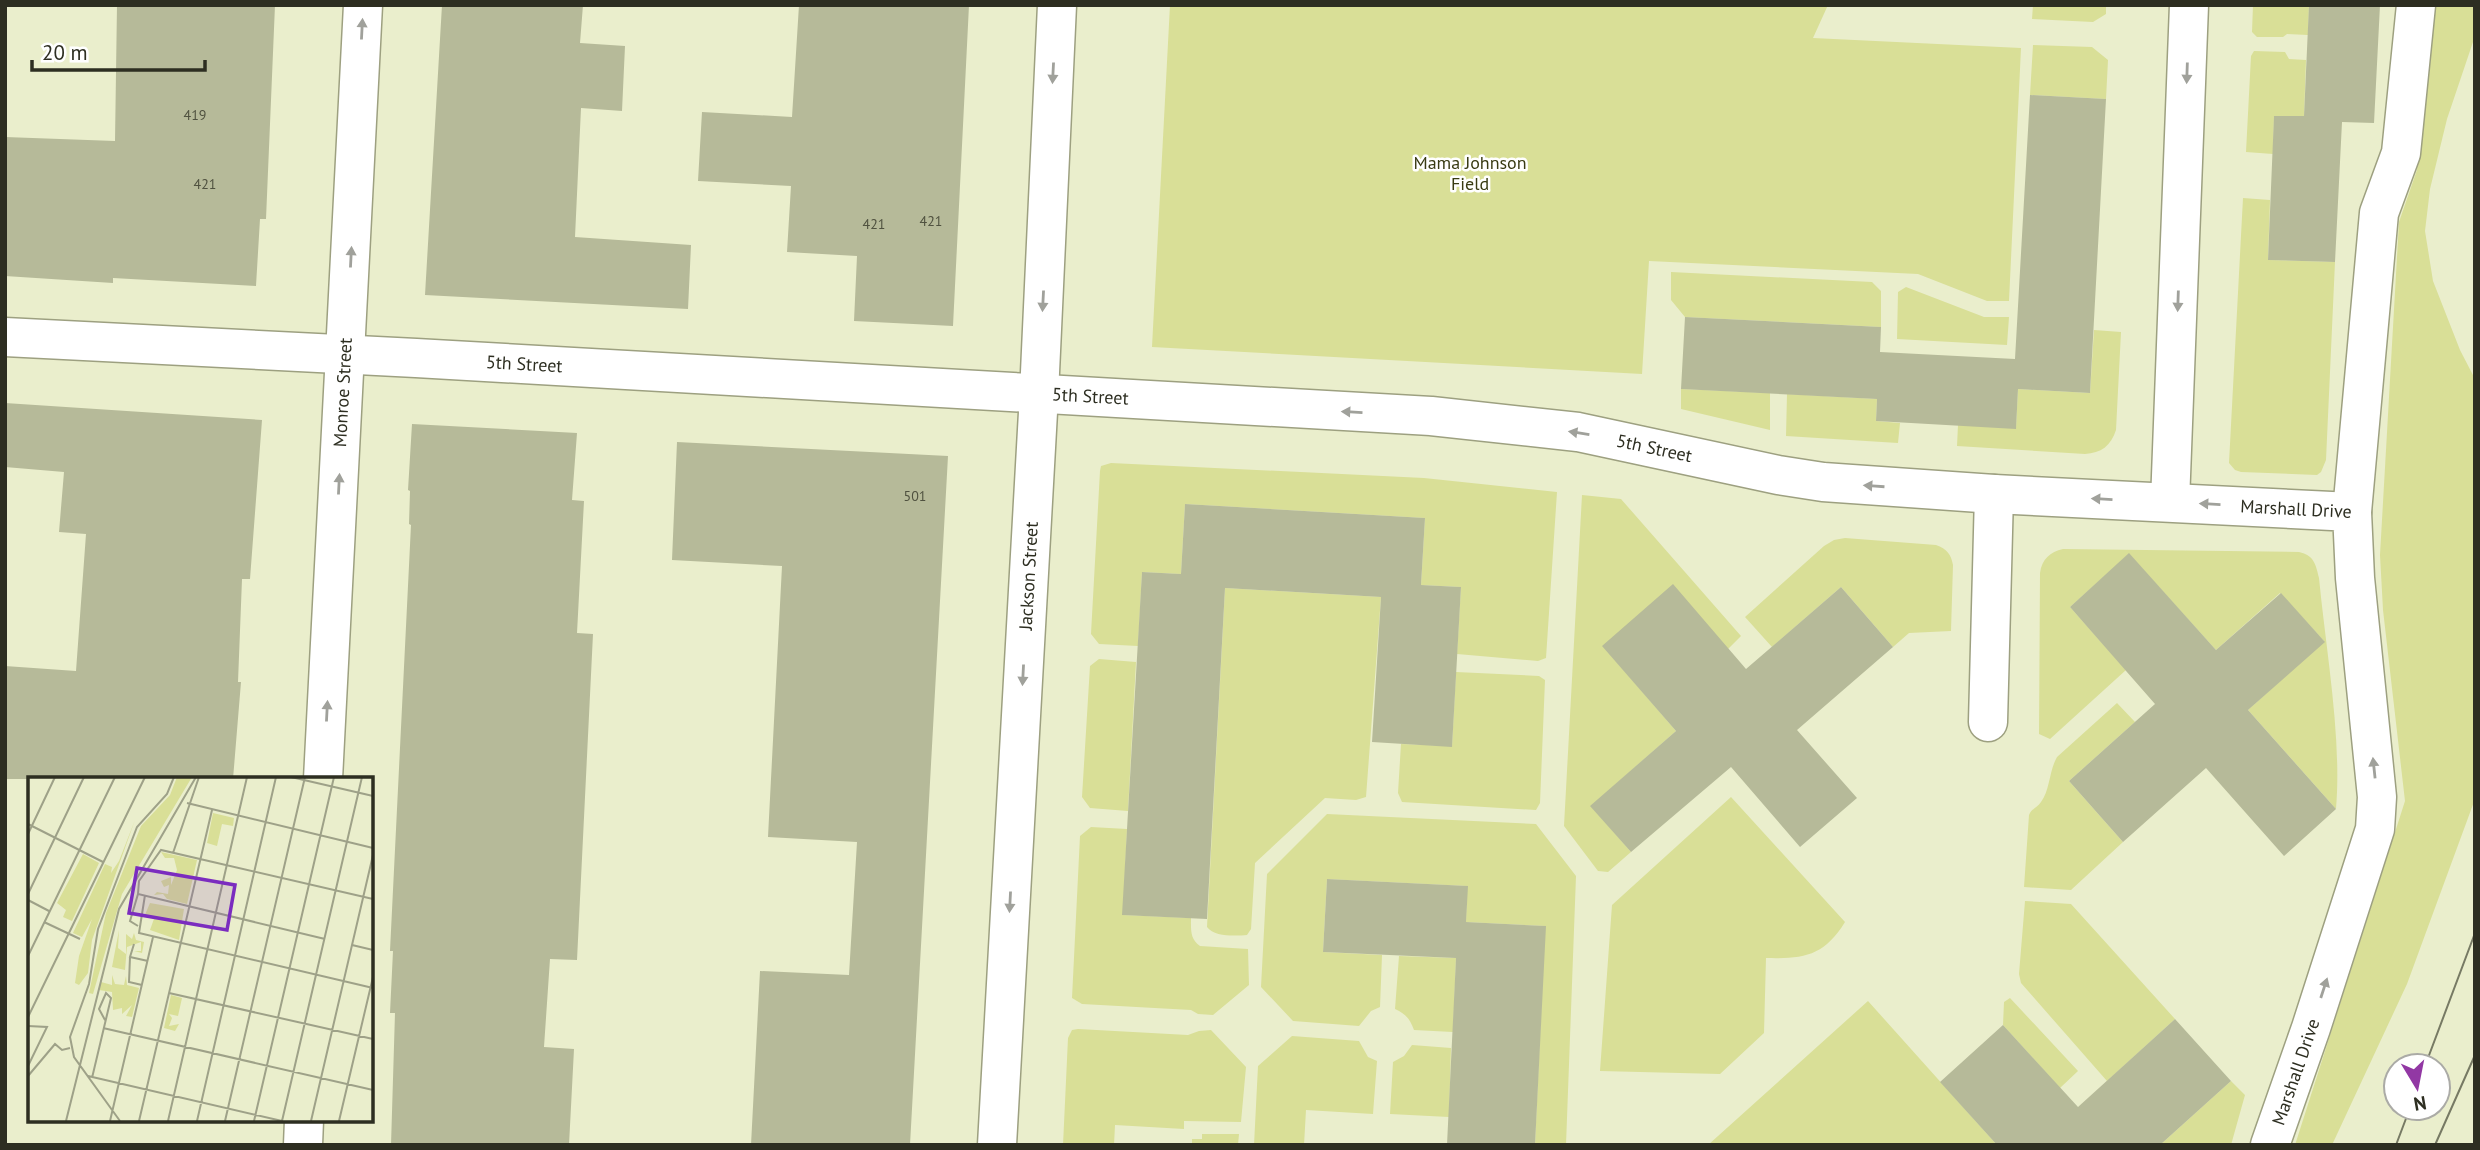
<svg xmlns="http://www.w3.org/2000/svg" width="2480" height="1150" font-family="'PT Sans',sans-serif">
  <rect width="100%" height="100%" fill="#eaeecc"/>
  <!-- green -->
  <path fill="#d9df97" d="M1170,5h658l-15,33 208,10 -12,253h-22l-69,-27 -269,-13 -7,113 -490,-27z
    M2033,5h73v9l-13,8 -61,-3z
    M2253,5h56l-1,30 -21,-1 -4,3h-26l-5,-5z
    M2428,5h47v31l-28,83 -17,70 -5,42 8,50 27,69 15,29v420l-68,185 -75,161h-37l110,-344 -22,-191 -3,-55 19,-333 18,-52z
    M2033,45l59,2 16,13 -2,39 -76,-4z
    M2254,51l31,1 4,7 17,1 -2,56h-30l-1,38 -27,-2 5,-96z
    M2243,198l27,2 -2,60 67,2 -9,198 -5,12 -4,3 -76,-3 -6,-2 -6,-7z
    M1671,272l201,10 9,9v36l-196,-10 -14,-17z
    M1906,287l78,30h25l-2,28 -110,-6 1,-47z
    M2094,330l27,2 -5,98c-5,16 -15,23 -31,24l-128,-8 1,-21 58,3 2,-39 72,4z
    M1681,389l89,4v37l-89,-21z
    M1787,394l90,5 -1,22 24,2 -2,20 -112,-7z
    M1111,463l313,15 133,14 -11,166 -8,3 -81,-7 4,-67 -40,-2 4,-67 -240,-14 -4,70 -39,-2 -4,74 -39,-2 -8,-10 9,-163 1,-5z
    M1582,495l39,4 120,137 -13,13 -125,-3 73,85 -85,75 40,46 -23,20 -10,-1 -34,-45z
    M1845,538l91,7c11,4 15,9 17,20l-2,66 -42,2 -16,14 -52,-60 -69,60 -27,-30 79,-71 10,-6z
    M2063,549l236,3c15,3 17,13 20,26 7,73 23,159 17,231l-88,-99 76,-69 -44,-48 -64,57 -87,-96 -59,53 56,63 -76,69 -11,-5 1,-161c2,-14 10,-21 23,-24z
    M1225,588l156,9 -15,200 -10,3 -31,-2 -70,65 -4,66 -4,6c-12,1 -33,2 -40,-8z
    M1099,659l37,3 -8,149 -38,-3 -8,-11 8,-131z
    M1456,672l83,4 6,4 -5,123 -4,7 -134,-8 -4,-9 3,-49 51,2z
    M2117,703l18,19 -66,59 54,61 -52,48 -47,-3 5,-72c3,-7 8,-7 12,-13 9,-12 8,-31 16,-45z
    M1731,797l114,125c-21,34 -41,37 -79,36l-2,75 -44,41 -120,-3 12,-166z
    M1327,814l209,10 40,52 -10,269h-31l10,-219 -79,-4 1,-36 -140,-7 -4,73 59,3 -2,52 -9,4 -12,15 -66,-5 -32,-34 6,-113z
    M1091,827l36,2 -4,86 68,3c0,12 -1,21 9,28l48,3 1,36 -36,30 -15,-1 -7,-4 -109,-6 -10,-6 8,-162z
    M2025,901l46,3 104,115 -68,62 -86,-98 -2,-9z
    M1399,956l57,2 -3,74 -39,-2c-4,-11 -8,-16 -19,-21z
    M2010,998l68,73 -18,17 -57,-63 1,-23z
    M1868,1001l129,144h-289z
    M1078,1029l110,6 11,-4 12,-1 35,37 -5,55 -57,-1v8l-69,-4 -1,20h-51l5,-107 4,-8z
    M1292,1036l67,5 9,16 9,4 -4,53 -67,-4 -2,35h-50l4,-79z
    M1412,1045l39,3 -2,69 -59,-3 3,-52 11,-6z
    M2231,1081l14,14 -14,50h-71z
    M1202,1134h37l-1,11h-46v-6h10z"/>
  <!-- building -->
  <path fill="#b6ba99" d="M117,5h158l-9,214h-6l-4,67 -143,-8v5l-108,-7v-139l110,4z
    M442,5h141l-3,38 45,3 -3,65 -41,-3 -6,129 116,8 -3,64 -263,-14z
    M799,5h170l-16,321 -99,-5 3,-65 -70,-4 4,-66 -93,-5 4,-69 90,5z
    M2309,5h71l-6,118 -32,-1 -7,140 -67,-2 6,-144h30z
    M2030,95l76,4 -16,294 -72,-4 -2,40 -140,-8 1,-22 -196,-10 4,-72 196,10 -1,25 135,7z
    M5,403l257,17 -12,159h-8l-4,103h3l-8,97h-228v-113l71,5 10,-137 -27,-2 5,-60 -59,-5z
    M412,424l165,9 -5,67 12,1 -7,132 16,1 -16,326 -27,-1 -6,88 30,2 -5,96h-178l4,-132h-5l3,-62h-3l21,-426 -2,-1 1,-33 -2,-1z
    M677,442l271,14 -38,689h-159l9,-174 89,4 8,-133 -89,-5 14,-271 -110,-6z
    M1185,504l240,14 -4,67 40,2 -9,160 -80,-5 9,-145 -156,-9 -18,331 -85,-4 20,-343 39,2z
    M2129,553l87,97 65,-57 44,49 -77,68 88,99 -52,47 -78,-88 -83,74 -54,-61 86,-77 -85,-97z
    M1673,584l73,85 95,-82 52,60 -96,83 60,68 -57,49 -69,-80 -100,85 -41,-46 86,-75 -74,-85z
    M1327,879l141,7 -2,36 80,4 -11,219h-88l9,-187 -133,-6z
    M2175,1019l56,62 -71,64h-163l-57,-63 63,-57 75,82z"/>
  <g fill="none" stroke-linecap="round" stroke-linejoin="round">
    <defs>
      <g id="minor">
        <path id="s1" d="M5,337l411,21 1015,58 147,16 200,43 45,7 171,12 358,18 3,66 22,219 -2,32 -64,199 -41,117"/>
        <path d="M2170,502l19,-497"/>
        <path d="M2352,512l27,-299 22,-60 15,-148"/>
        <path d="M1988,722l6,-228"/>
        <path id="s2" d="M323,779l40,-774"/>
        <path d="M303,1145l1,-25"/>
        <path id="s3" d="M997,1145l42,-751 18,-389"/>
      </g>
    </defs>
    <!-- minor casing -->
    <use href="#minor" stroke="#9da080" stroke-width="41"/>
    <!-- minor -->
    <use href="#minor" stroke="#fff" stroke-width="38"/>
    <!-- tram -->
    <path stroke="#777a64" stroke-width="2" d="M2425,1066l50,-133
      M2396,1145l14,-37
      M2435,1145l40,-90"/>
  </g>
  <!-- one-way arrows -->
  <defs><path id="oneway-solid" d="M-6-.8H1V-3.2L6.5 0L1 3.2V.8H-6Z" transform="scale(1.75)"/></defs>
  <g fill="#a0a19b">
    <use href="#oneway-solid" transform="translate(362 29) rotate(-87)"/>
    <use href="#oneway-solid" transform="translate(1053 73) rotate(93)"/>
    <use href="#oneway-solid" transform="translate(2187 73) rotate(92)"/>
    <use href="#oneway-solid" transform="translate(351 257) rotate(-87)"/>
    <use href="#oneway-solid" transform="translate(1043 301) rotate(93)"/>
    <use href="#oneway-solid" transform="translate(2178 301) rotate(92)"/>
    <use href="#oneway-solid" transform="translate(1352 412) rotate(-177)"/>
    <use href="#oneway-solid" transform="translate(1579 433) rotate(-171)"/>
    <use href="#oneway-solid" transform="translate(339 484) rotate(-87)"/>
    <use href="#oneway-solid" transform="translate(1874 486) rotate(-176)"/>
    <use href="#oneway-solid" transform="translate(2102 499) rotate(-177)"/>
    <use href="#oneway-solid" transform="translate(2210 504) rotate(-177)"/>
    <use href="#oneway-solid" transform="translate(1023 675) rotate(93)"/>
    <use href="#oneway-solid" transform="translate(327 711) rotate(-87)"/>
    <use href="#oneway-solid" transform="translate(2374 768) rotate(-96)"/>
    <use href="#oneway-solid" transform="translate(1010 902) rotate(93)"/>
    <use href="#oneway-solid" transform="translate(2324 988) rotate(-72)"/>
  </g>
  <g text-anchor="middle" stroke-width="5" stroke-linejoin="round" paint-order="stroke">
    <!-- number labels -->
    <g font-size="14" fill="#4f513f">
      <text x="195" y="120">419</text>
      <text x="205" y="189">421</text>
      <text x="931" y="226">421</text>
      <text x="874" y="229">421</text>
      <text x="915" y="501">501</text>
    </g>
    <!-- park labels -->
    <g font-size="18" fill="#393b13" stroke="#fff">
      <text x="1470" y="169">Mama Johnson<tspan x="1470" dy="21">Field</tspan></text>
    </g>
    <!-- street labels -->
    <g font-size="18" fill="#2d2e21" stroke="#fff">
      <text dy="6" stroke="none"><textPath href="#s1" startOffset="520">5th Street</textPath></text>
      <text dy="6" stroke="none"><textPath href="#s2" startOffset="387">Monroe Street</textPath></text>
      <text dy="6" stroke="none"><textPath href="#s1" startOffset="1087">5th Street</textPath></text>
      <text dy="6" stroke="none"><textPath href="#s1" startOffset="1654">5th Street</textPath></text>
      <text dy="6" stroke="none"><textPath href="#s1" startOffset="2300">Marshall Drive</textPath></text>
      <text dy="6" stroke="none"><textPath href="#s3" startOffset="570">Jackson Street</textPath></text>
      <text transform="translate(2296 1072) rotate(-71)" y="6">Marshall Drive</text>
    </g>
  </g>
  <!-- overview -->
  <g transform="translate(28 777)">
    <rect width="345" height="345" fill="#eaeecc"/>
    <path d="M149,0h15l-70,117 -29,100 -4,-1 17,-80 35,-87 29,-31zM185,36l21,5 -1,8 -11,-2 -5,22 -10,-3zM107,43l-43,120 -4,33 -9,12 -4,-2 4,-27 13,-37 -10,18 -9,-4 32,-69 7,3 -1,6 8,-12zM133,75l36,8 -10,44 -20,-5 -4,-5 -9,1 3,-3 11,2 1,-9 -5,2 -3,-6 10,-4v8l6,-15 -3,-12h-9zM55,77l16,9 -27,58 -9,-4 3,-7 -9,-7zM122,126l34,6 -5,31 -29,-10 5,-14 -11,1zM91,153l-1,18 8,6v-20l6,5 2,-6 2,7 8,2 -2,11 -8,-2h7v-9l-14,5 -2,23 -13,-3zM84,198l3,9 9,1 2,-9 1,9 12,3 -7,29 -6,-1 6,-11 -10,9v-6l-9,2 -1,-18 -13,-2 2,-8 11,3zM143,218l11,3 -4,18 -9,-2 3,4 -3,8 10,-2 -4,7 -11,-3z" fill="#d9df97"/>
    <path fill="none" stroke="#9ea188" stroke-width="2" d="M263,0l82,19M159,26l186,45M0,47l75,38M0,57l27,-57M145,76l26,-76M0,117l56,-117M110,117l-8,27 8,5M117,118l-6,38 234,55M0,123l21,11M16,145l36,17M297,162l-187,-45 1,-13 22,-31 212,49M106,167l-4,13 18,4M324,168l21,5M0,179l87,-179M102,180l-1,25 13,3M141,216l204,46M0,240l117,-240M0,249l19,1 -19,39M75,251l270,62M0,299l27,-32 7,6 8,-2M60,299l194,45M64,301l19,-80 -5,-5 -7,16 6,11M38,344l53,-212 77,-132M82,344l43,-184M92,344l-46,-64 -4,-20 19,-53 9,-55 39,-102 30,-33 7,-17M111,344l73,-311M140,344l79,-344M169,344l79,-344M197,344l80,-344M226,344l80,-344M254,344l80,-344M283,344l62,-266M311,344l34,-144"/>
    <path fill="#7b2cbf" fill-opacity="0.15" stroke="#7b2cbf" stroke-width="3.5" d="M109,91l98,17 -8,45 -98,-17z"/>
    <rect width="345" height="345" fill="none" stroke="#2d2e21" stroke-width="3.5"/>
  </g>
  <!-- border -->
  <rect width="2480" height="1150" fill="none" stroke="#2d2e21" stroke-width="14"/>
  <!-- north arrow -->
  <g transform="translate(2417 1087) rotate(170)"><circle r="33" fill="#ffffff" stroke="#ababa6" stroke-width="2"/>
  <path d="M0-5L12 26L0 18L-12 26Z" fill="#9238a4"/>
  <text y="-10" font-size="19" font-weight="bold" text-anchor="middle" fill="#2d2e21">N</text>
  </g>
  <!-- scale -->
  <path d="M32 60v10h173v-10" fill="none" stroke="#2d2e21" stroke-width="3.5"/>
  <text x="42" y="60" font-size="21" fill="#2d2e21" stroke="#ffffff" stroke-width="5" paint-order="stroke">20 m</text>
</svg>
